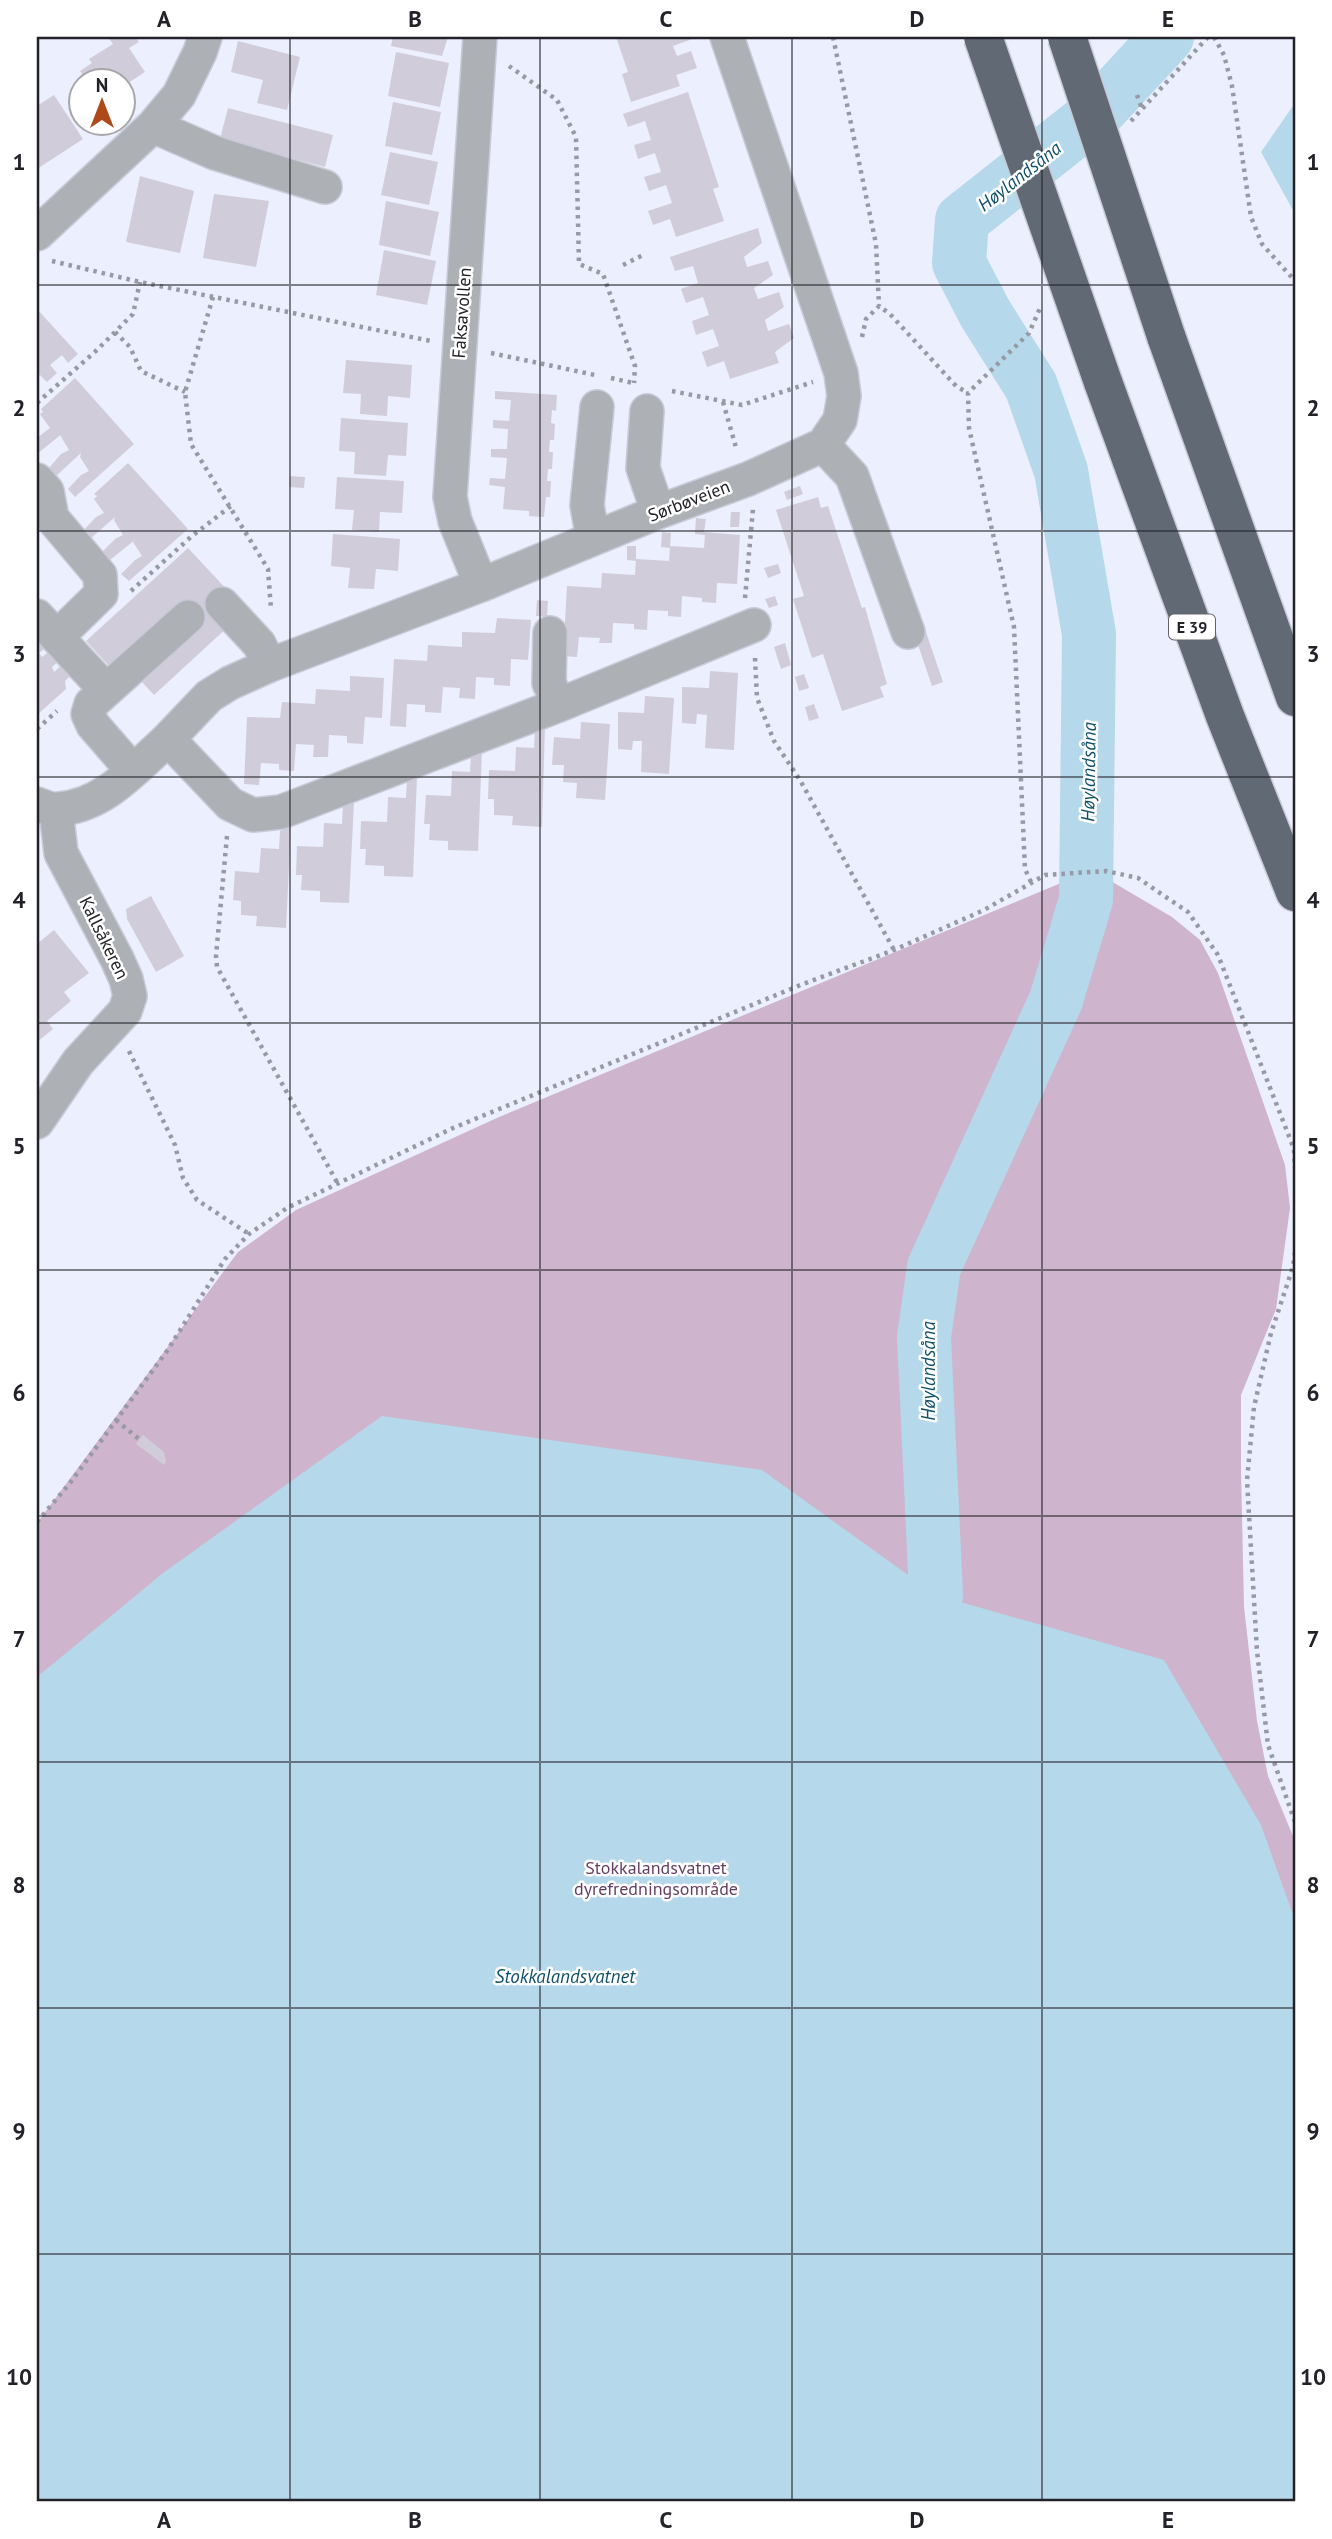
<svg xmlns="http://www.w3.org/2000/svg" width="1332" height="2539" font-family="'PT Sans',sans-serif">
  <rect width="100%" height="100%" fill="#eceffd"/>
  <!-- green -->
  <path fill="#ceb4cc" d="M1109,880l63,37 28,23 18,33 67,192 5,43 -14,101 -35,86v75l3,137 13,114 11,55 27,65v661h-1258v-979l201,-271 58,-42 203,-93 562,-234z"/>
  <!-- water -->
  <path fill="#b5d8ea" d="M1295,103v111l-34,-62z
    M382,1416l380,54 174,125 228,65 97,165 34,95v582h-1258v-825l126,-104z"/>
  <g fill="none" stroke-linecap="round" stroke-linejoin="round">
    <!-- river -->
    <path stroke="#b5d8ea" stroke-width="54" d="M936,1595l-12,-258 10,-70 122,-267 30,-100 3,-266 -28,-163 -30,-85 -46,-73 -26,-50 3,-43 134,-106 71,-77"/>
  </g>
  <!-- building -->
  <path fill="#d1ccda" d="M108,37h27l4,5 -10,6 16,24 -23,15v-7h-35l-7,-9 12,-8 -3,-4 24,-15z
    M393,37h55l-6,19 -51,-10z
    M616,37h82l-25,9 4,10 14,-5 6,17 -21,7 4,11 -49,16 -9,-28 6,-2z
    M238,41l62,16 -13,53 -30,-7 6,-23 -32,-8z
    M396,52l53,11 -9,44 -52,-11z
    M688,92l31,95 -6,2 11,32 -48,16 -6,-18 -17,6 -5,-14 24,-8 -6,-18 -17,6 -5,-14 17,-5 -6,-19 -17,6 -4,-14 17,-5 -6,-19 -17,6 -5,-13z
    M54,95l29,44 -46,30v-63z
    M393,102l48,10 -9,43 -47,-9z
    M228,108l105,27 -8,32 -105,-28z
    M390,152l48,10 -9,43 -48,-10z
    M140,176l54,15 -14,62 -54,-11z
    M214,194l55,7 -13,66 -53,-9z
    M386,201l53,11 -9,44 -51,-11z
    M758,228l4,15 -18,14 3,10 21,-6 5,14 -19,13 4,11 21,-7 5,15 -19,13 3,11 21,-7 5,14 -19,14 4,11 -49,16 -6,-18 -17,6 -5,-15 17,-6 -6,-17 -17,6 -4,-14 17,-6 -6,-18 -17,6 -5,-14 17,-6 -5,-17 -18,5 -5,-14z
    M384,250l52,11 -9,44 -51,-10z
    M37,309l41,45 -10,9 -6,-8 -12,10 7,8 -10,9 -7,-7 -3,2z
    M346,360l66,5 -2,33 -22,-2 -1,20 -27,-2 1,-20 -18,-1z
    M75,378l59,66 -59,53 -7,-8 13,-14 8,-4 -9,-14 1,-4 -25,23 -7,-8 12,-14 8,-4 -9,-15 3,-2 -26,21v-16l13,-10 -10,-14 3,-2 -2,-3z
    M495,391l62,4 -1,16 -4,-1 -1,13 4,1 -1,16h-4l-1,12h4l-1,17h-4l-1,12h4l-1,16h-4l-2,20 -15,-1v-5l-26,-2 2,-22 -16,-2 1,-7 15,1 2,-21 -16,-1v-8h16l1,-20 -15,-1v-8l16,1 2,-21 -16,-1z
    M341,418l67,5 -2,33 -18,-1 -2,21 -32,-2 1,-22 -16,-1z
    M128,463l60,66 -59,52 -8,-7 14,-14 7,-4 -9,-14 3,-3 -26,21 -8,-8 13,-13 8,-4 -9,-15 1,-3 -25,22 -7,-8 13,-14 8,-4 -10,-14 3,-3 -3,-2z
    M290,476l15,1 -1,11 -15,-1z
    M337,477l67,4 -2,32 -22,-1 -1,20 -27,-2 2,-20 -19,-1z
    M800,486l3,8 -16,6 -3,-8z
    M818,497l3,11 7,-2 34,102 3,-1 22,77 -7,3 4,10 -42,14 -19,-57 -11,4 -19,-59 11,-3 -28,-86z
    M731,512h9l-1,15h-9z
    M696,518l10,1 -2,13 36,3 -3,49 -20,-1 -1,20 -14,-1v-4l-20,-2 -1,21 -13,-1v-5l-20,-1 -1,20 -13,-1v-5l-21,-1 -1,20h-13l1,-5 -21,-1 -2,20 -14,-1 4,-70 34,2 1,-15 33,2 1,-16 33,2 1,-15 34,2 1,-13 -10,-1z
    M662,532l9,1 -1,15 -9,-1z
    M333,534l67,5 -2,32 -22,-2 -2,20 -26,-1 2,-20 -19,-2z
    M627,546h9v15l-9,-1z
    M188,548l43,46 -1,31 -76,70 -34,-37 -9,10 -25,-27z
    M778,564l3,9 -13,5 -4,-10z
    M775,596l3,9 -9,3 -4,-9z
    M537,600l11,1 -1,16 -11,-1z
    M497,618l34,2 -3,40 -17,-1 -1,27 -16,-1v-7l-18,-1 -1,22 -16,-1 1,-10 -17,-1 -2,26 -16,-1v-7l-18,-1 -1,23 -16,-1 4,-67 33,2 1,-16 34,2v-15l33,1z
    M926,632l17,50 -11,4 -17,-50z
    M37,637l10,10 -8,6 3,4 8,-6 10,9 -8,7 2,5 9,-8 9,10 -7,7 1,8 -29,26z
    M785,643l6,22 -10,4 -7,-22z
    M710,671l28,2 -4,77 -29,-2 2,-33 -10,-1 -1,10 -14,-1v-36l27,1z
    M804,674l5,14 -10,3 -4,-14z
    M350,676l34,2 -2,40 -17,-1 -2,27 -16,-1v-7l-18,-1 -1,22h-15l1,-12 -18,-1 -2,27 -15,-1v-6l-18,-1 -2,22 -15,-1 3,-67 33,1 2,-16 33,2 1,-15 34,2z
    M645,696l29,2 -5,76 -28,-2 1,-31h-9l-1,9 -14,-1v-37l26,1z
    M814,704l5,14 -10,3 -4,-14z
    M581,722l29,2 -5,76 -29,-2 1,-15 -14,-1 1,-17h-12l2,-28 26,2z
    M545,725l-3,102 -30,-2 1,-9 -19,-1v-16h-6l1,-29 26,1 1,-24 18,1 1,-19z
    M482,751l-4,100 -30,-1v-9l-19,-1 1,-16h-6l2,-29 25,1 1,-25 18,1 1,-18z
    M417,776l-4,101 -29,-1v-10l-19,-1 1,-16h-6l1,-28 26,1 1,-25 18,1 1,-18z
    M354,802l-5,101 -29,-1v-11l-19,-1 1,-15h-6l1,-29 26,1 1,-24 18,1 1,-19z
    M291,827l-5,101 -30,-2 1,-10 -16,-1v-14l-8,-1 2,-29 24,2 2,-25 18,1 1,-18z
    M151,896l33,60 -28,16 -29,-53 -1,-10z
    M54,930l35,43 -25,19 7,9 -24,20 6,8 -16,13v-98z
    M143,1435l21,17 2,9 -2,4 -28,-21z"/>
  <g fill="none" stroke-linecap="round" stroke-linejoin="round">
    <defs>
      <path id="minor" d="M480,37l-30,460 5,24 26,64
        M153,126l62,27 110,34
        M37,234l116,-108 26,-31 21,-43 5,-15
        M647,411l-4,57 15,44
        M823,445l29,31 56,156
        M37,480l10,11 5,27 48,57 1,19 -44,43
        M593,539l-6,-34 10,-98
        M222,604l37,40 11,21
        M37,616l69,74
        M550,633l-1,50 10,22
        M168,739l41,-43 21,-13 40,-18 211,-80 177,-73 90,-33 75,-34 17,-25 4,-24 -3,-23 -114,-336
        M133,771l-40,-46 -5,-11 3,-10 97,-87
        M37,804c6,2 14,6 21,5 45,-2 79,-42 110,-70l62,65 23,11 28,-3 278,-107 195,-80
        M37,1122l41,-60 47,-51 5,-15 -4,-17 -9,-20 -56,-106 -5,-43"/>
      <path id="highway" d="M1166,336l129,361
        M1103,382l122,334 70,176"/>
    </defs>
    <!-- minor casing -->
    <use href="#minor" stroke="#c8cad7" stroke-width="36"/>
    <!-- highway casing -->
    <use href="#highway" stroke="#c8cad7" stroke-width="41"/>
    <!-- path -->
    <path stroke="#9799a4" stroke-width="4.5" stroke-dasharray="3.5 5" stroke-linecap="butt" d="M833,37l43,207 3,62
      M1214,37l10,18 8,31 19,131 11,27 33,37
      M509,66l48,34 19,37 3,127 24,10 32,92 -1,17
      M1137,95l5,14
      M1131,121l77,-84
      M52,261l88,21 291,59
      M623,265l22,-11
      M213,297l-28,95 6,52 77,125 3,40
      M115,332l15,15 11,24 44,21
      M862,337l4,-18 13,-13 11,8 66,72 12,7
      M491,353l104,22
      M611,378l22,5
      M672,391l70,14 71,-23
      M723,402l14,49
      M37,403l60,-53 36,-36 7,-32
      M131,591l61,-55 39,-30
      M745,598l8,-89
      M755,658l2,40 17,43 26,39 94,170
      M37,729l20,-18
      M227,836l-11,120 1,11 121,217
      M1031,882l-6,-13 -11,-242 -45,-199 -1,-35 53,-52 8,-8 12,-27
      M129,1051l46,94 8,33 14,22 52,34
      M1295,1252l-2,15 -22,66 -17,74 -7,73 10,171 11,94 27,77
      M116,1420l24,20
      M37,1522l33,-39 97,-132 58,-92 24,-25 38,-26 166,-80 350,-144 91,-34 90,-40 61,-35 61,-4 32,7 50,34 30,43 76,194 1,19"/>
    <!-- minor -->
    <use href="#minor" stroke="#adb1b6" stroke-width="33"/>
    <!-- highway -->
    <use href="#highway" stroke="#616974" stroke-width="38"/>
    <defs>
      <path id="highway-bridge" d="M983,37l120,345
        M1067,37l99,299"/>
    </defs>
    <!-- highway-bridge casing -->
    <use href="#highway-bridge" stroke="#c8cad7" stroke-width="41" stroke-linecap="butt"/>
    <!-- highway-bridge -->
    <use href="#highway-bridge" stroke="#616974" stroke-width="38"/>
  </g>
  <!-- grid -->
  <path fill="none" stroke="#222228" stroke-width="2" stroke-opacity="0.55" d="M290,37v2465M540,37v2465M792,37v2465M1042,37v2465M37,285h1258M37,531h1258M37,777h1258M37,1023h1258M37,1270h1258M37,1516h1258M37,1762h1258M37,2008h1258M37,2254h1258"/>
  <g text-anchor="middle" stroke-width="5" stroke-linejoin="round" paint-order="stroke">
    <!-- shield labels -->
    <rect fill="#fff" stroke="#646468" stroke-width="2" x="1169" y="614.5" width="46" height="25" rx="5"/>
    <g font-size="16" font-weight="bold" fill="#222228">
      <text x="1192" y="633">E 39</text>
    </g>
    <!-- street labels -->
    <g font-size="18" fill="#222228" stroke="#fff">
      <text transform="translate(462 313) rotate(-86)" y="6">Faksavollen</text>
      <text transform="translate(689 501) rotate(-21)" y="6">Sørbøveien</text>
      <text transform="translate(104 938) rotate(64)" y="6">Kallsåkeren</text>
    </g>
    <!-- park labels -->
    <g font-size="18" fill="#653f63" stroke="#fff">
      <text x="656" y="1874">Stokkalandsvatnet<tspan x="656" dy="21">dyrefredningsområde</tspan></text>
    </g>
    <!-- water labels -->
    <g font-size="19" font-style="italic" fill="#0f516a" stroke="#fff">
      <text transform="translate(1019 176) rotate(-38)" y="7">Høylandsåna</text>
      <text transform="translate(1088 772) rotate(-89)" y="7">Høylandsåna</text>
      <text transform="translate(928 1371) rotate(-90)" y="7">Høylandsåna</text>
      <text x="565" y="1983">Stokkalandsvatnet</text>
    </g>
  </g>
  <!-- border -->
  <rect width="1332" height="2539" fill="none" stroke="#ffffff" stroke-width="77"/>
  <!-- north arrow -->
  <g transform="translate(102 102)"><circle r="33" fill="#ffffff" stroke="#a7a7a9" stroke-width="2"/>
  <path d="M0-5L12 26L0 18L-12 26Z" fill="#ae491a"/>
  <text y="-10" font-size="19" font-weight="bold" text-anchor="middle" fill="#222228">N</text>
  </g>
  <rect x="38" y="38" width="1256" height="2462" fill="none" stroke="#222228" stroke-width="2.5"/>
  <g font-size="23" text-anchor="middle" font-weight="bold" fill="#222228">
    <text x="164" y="27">A</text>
    <text x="415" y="27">B</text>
    <text x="666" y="27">C</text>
    <text x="917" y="27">D</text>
    <text x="1168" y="27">E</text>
    <text x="19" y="170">1</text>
    <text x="1313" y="170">1</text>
    <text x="19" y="416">2</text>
    <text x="1313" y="416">2</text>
    <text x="19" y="662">3</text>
    <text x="1313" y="662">3</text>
    <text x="19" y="908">4</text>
    <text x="1313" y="908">4</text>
    <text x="19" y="1154">5</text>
    <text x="1313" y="1154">5</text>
    <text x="19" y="1401">6</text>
    <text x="1313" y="1401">6</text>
    <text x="19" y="1647">7</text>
    <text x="1313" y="1647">7</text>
    <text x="19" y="1893">8</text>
    <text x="1313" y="1893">8</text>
    <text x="19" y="2139">9</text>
    <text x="1313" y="2139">9</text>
    <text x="19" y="2385">10</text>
    <text x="1313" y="2385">10</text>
    <text x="164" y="2528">A</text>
    <text x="415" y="2528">B</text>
    <text x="666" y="2528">C</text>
    <text x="917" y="2528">D</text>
    <text x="1168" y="2528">E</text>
  </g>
</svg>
